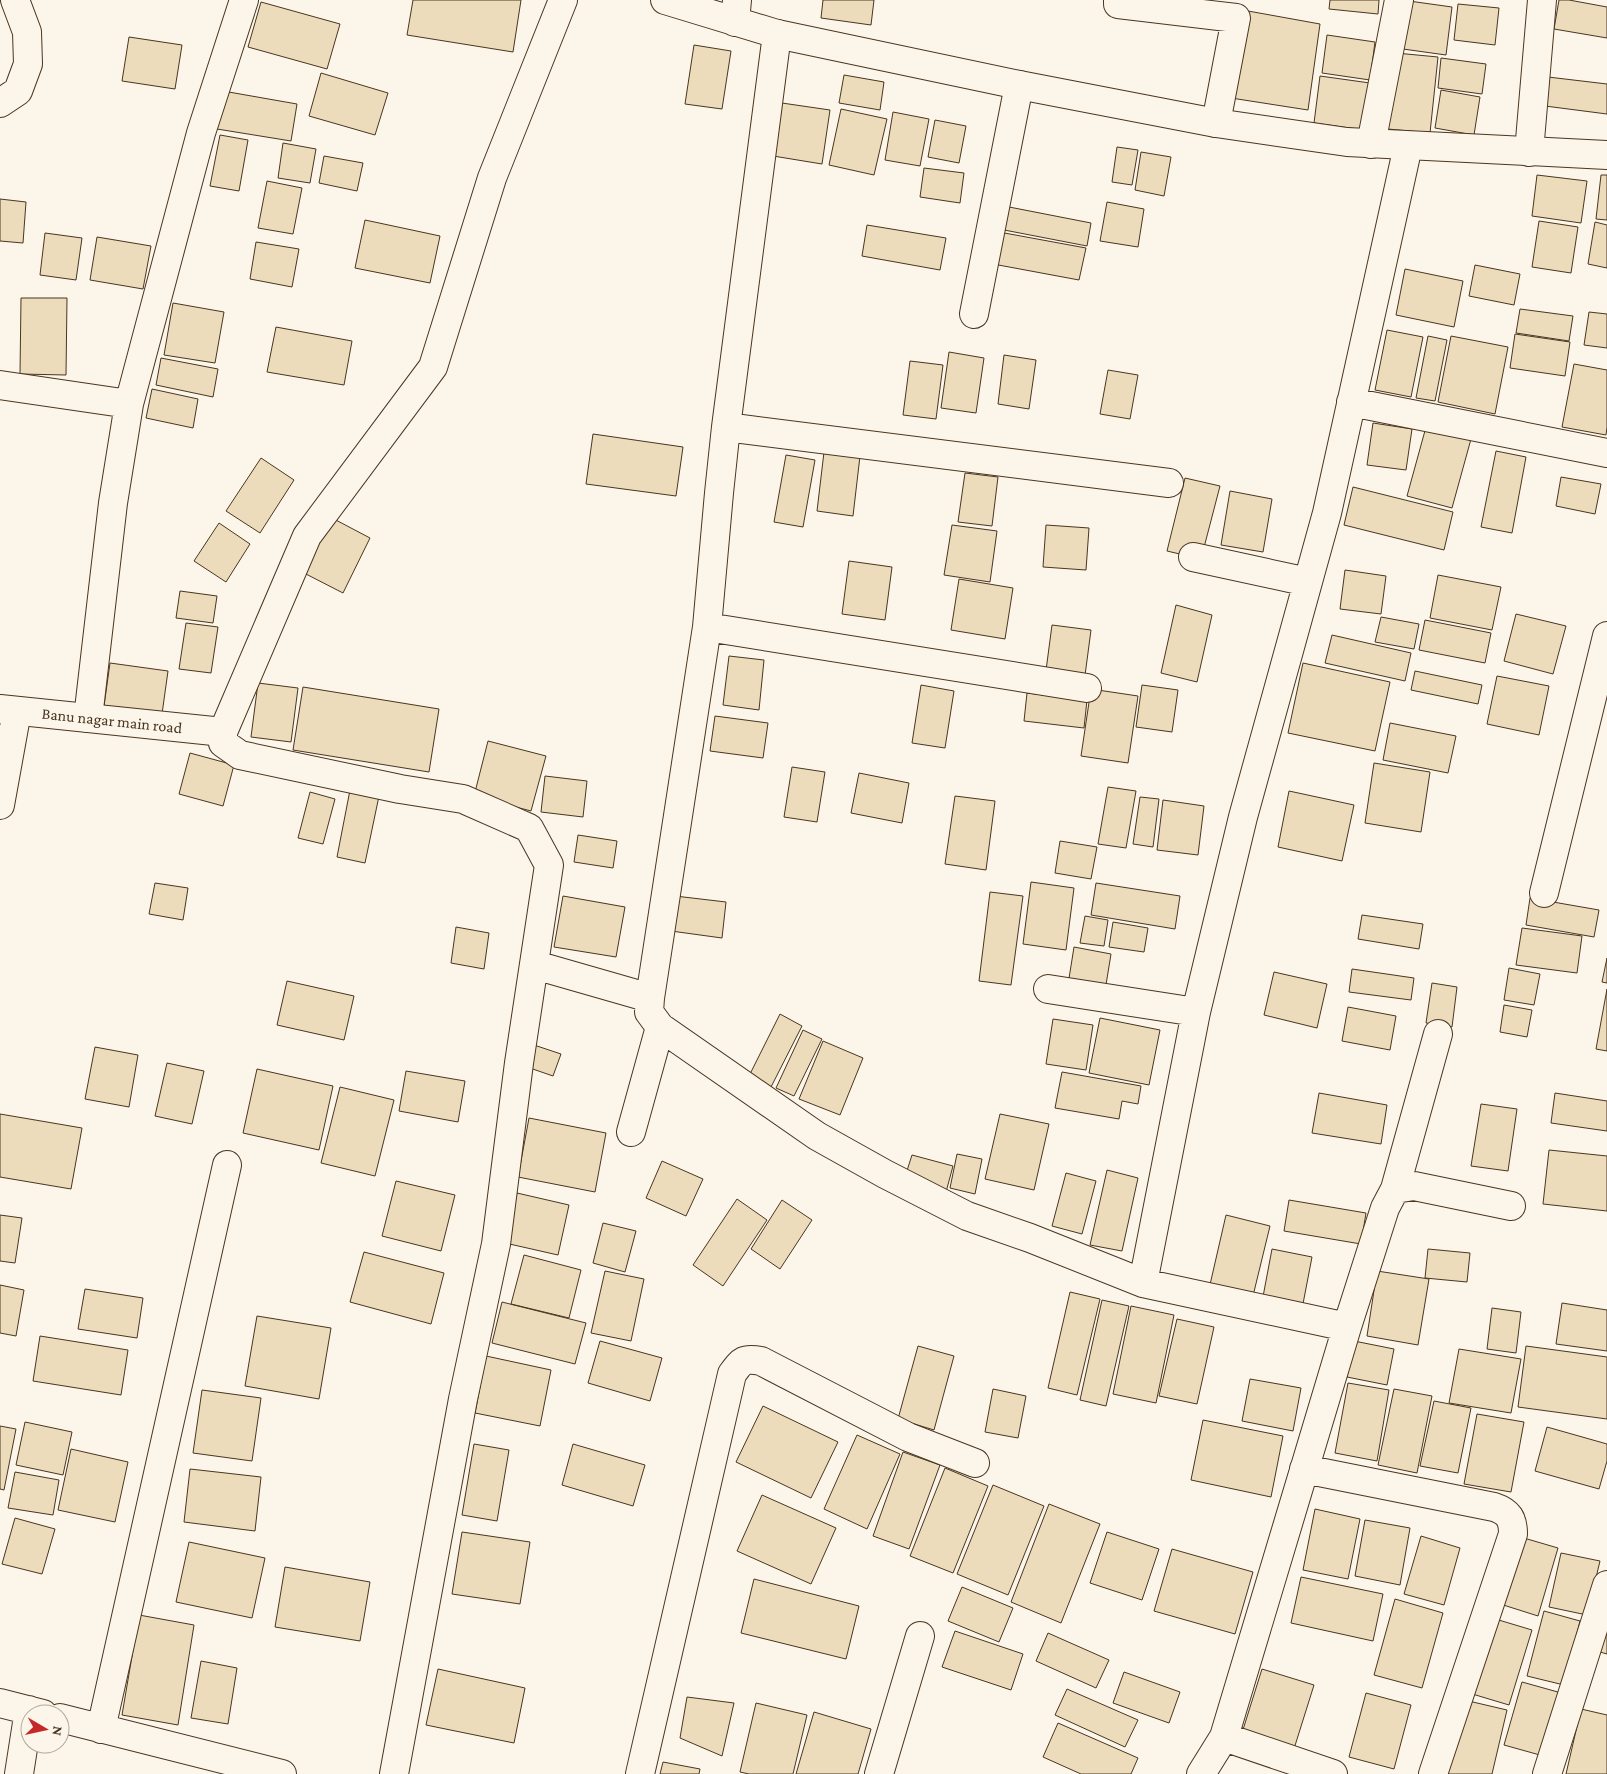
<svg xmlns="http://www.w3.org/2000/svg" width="1607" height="1774" font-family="'Crimson Pro',serif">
  <rect width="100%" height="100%" fill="#fbf6e9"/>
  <!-- building -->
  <path fill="#ecdcbc" stroke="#4a3520" d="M413,0h108l-8,52 -106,-17z
    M823,0h51l-3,25 -50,-7z
    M1330,0h49l-1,14 -49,-5z
    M1559,0h10l38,7v31l-53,-9z
    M1409,1l43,6 -6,48 -43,-6z
    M261,2l79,22 -13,45 -79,-22z
    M1458,4l41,4 -4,37 -41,-5z
    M1248,11l72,13 -12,86 -77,-12z
    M1327,35l48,7 -5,38 -48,-7z
    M129,37l53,8 -7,44 -53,-8z
    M694,45l37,6 -9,58 -37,-5z
    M1396,53l42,4 -8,76 -42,-4z
    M1441,58l45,6 -4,30 -44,-6z
    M321,73l67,20 -13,42 -66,-19z
    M844,75l40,7 -4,28 -41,-7z
    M1320,76l50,7 -6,47 -50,-7z
    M1548,77l59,7v30l-62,-8z
    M1441,90l39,7 -6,38 -39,-7z
    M223,91l74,13 -6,37 -74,-12z
    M775,102l55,8 -8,54 -55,-9z
    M841,109l46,10 -13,56 -45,-10z
    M893,112l36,7 -9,47 -35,-6z
    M935,120l31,6 -7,37 -31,-6z
    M220,135l28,5 -9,51 -29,-5z
    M283,143l33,6 -6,34 -32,-5z
    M1117,147l21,3 -6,35 -20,-3z
    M1141,152l30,5 -7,39 -29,-6z
    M324,156l39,7 -6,28 -38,-8z
    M924,168l40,5 -4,30 -40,-6z
    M1537,175l50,6 -6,42 -49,-7z
    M1601,175h6v45l-11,-1z
    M267,181l35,7 -9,46 -35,-6z
    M0,199l26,3 -3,41 -23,-2z
    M1107,202l37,7 -6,38 -38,-6z
    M1004,206l87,17 -4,23 -88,-17z
    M365,220l75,16 -10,47 -75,-15z
    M1539,221l39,6 -7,46 -39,-6z
    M1595,222l12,3v43l-19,-4z
    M867,225l79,13 -6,32 -78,-14z
    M999,232l87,16 -7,32 -86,-16z
    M45,233l37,5 -6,42 -36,-5z
    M97,237l54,9 -8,43 -53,-9z
    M256,242l43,7 -7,38 -42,-8z
    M1475,265l45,9 -6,31 -45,-9z
    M1405,269l58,12 -9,46 -58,-12z
    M21,298h46l-1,77 -46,-1z
    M173,303l51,9 -9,51 -51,-8z
    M1520,309l53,7 -4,25 -53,-8z
    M1589,312l18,2v34l-23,-3z
    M276,327l76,14 -8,44 -77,-13z
    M1387,330l36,7 -12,60 -36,-7z
    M1515,334l55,8 -5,34 -55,-8z
    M1428,336l19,4 -12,61 -19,-3z
    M1451,336l57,11 -13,67 -57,-12z
    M949,352l35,6 -8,55 -35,-5z
    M1004,355l32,5 -7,49 -31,-5z
    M161,358l57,11 -5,28 -57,-12z
    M910,361l33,4 -7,54 -33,-4z
    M1574,364l33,6v57l-1,8 -44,-8z
    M1108,370l30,5 -8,44 -30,-5z
    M152,389l46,10 -5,29 -47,-10z
    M1373,423l39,6 -6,41 -39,-5z
    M1426,427l45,12 -19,69 -45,-12z
    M593,434l90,13 -7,49 -90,-12z
    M1496,451l30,6 -14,76 -31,-6z
    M824,452l36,4 -7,60 -36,-5z
    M786,455l29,5 -12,67 -29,-5z
    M261,458l33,22 -34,53 -34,-22z
    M965,473l33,4 -6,49 -34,-4z
    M1561,477l40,7 -6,30 -39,-8z
    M1185,478l35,8 -19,73 -34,-8z
    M1353,487l100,25 -9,38 -100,-25z
    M1230,491l42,8 -9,53 -42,-7z
    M332,518l38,20 -27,55 -39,-20z
    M219,523l31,21 -24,38 -32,-21z
    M952,525l45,6 -7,51 -46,-7z
    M1046,525l43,3 -3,42 -43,-3z
    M849,561l43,6 -7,53 -43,-6z
    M1345,570l41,6 -5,38 -41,-5z
    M1438,575l63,12 -9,43 -62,-12z
    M959,579l54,9 -8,51 -54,-9z
    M180,591l37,5 -4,27 -37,-5z
    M1176,605l36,10 -15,67 -36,-9z
    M1516,614l50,12 -13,48 -49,-13z
    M1381,617l38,7 -5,25 -39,-7z
    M1425,620l66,13 -6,30 -66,-13z
    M186,623l32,4 -7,46 -32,-4z
    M1052,625l39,5 -7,53 -39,-5z
    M1332,635l79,18 -6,28 -80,-18z
    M729,656l35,4 -5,50 -36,-5z
    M110,663l58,8 -6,43 -58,-8z
    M1303,663l87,19 -15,69 -87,-18z
    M1415,671l67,14 -4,19 -67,-14z
    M1497,676l52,10 -10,49 -52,-11z
    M258,683l40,5 -7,54 -40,-5z
    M921,685l33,6 -9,57 -33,-5z
    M1142,685l36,5 -6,42 -36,-5z
    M303,687l136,22 -10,63 -136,-22z
    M1091,689l47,7 -10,67 -47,-7z
    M1027,693l60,7 -3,28 -60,-7z
    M715,716l53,7 -5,35 -53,-7z
    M1390,723l66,13 -8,37 -65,-13z
    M488,741l58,15 -15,55 -57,-15z
    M190,753l44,12 -11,41 -44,-12z
    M1374,763l56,9 -9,60 -56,-9z
    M792,767l33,5 -8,50 -33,-5z
    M859,773l50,10 -7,40 -51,-10z
    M545,776l42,5 -4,36 -42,-5z
    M1108,787l28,4 -10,57 -28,-4z
    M350,790l29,6 -14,67 -28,-6z
    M1289,791l65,14 -12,56 -64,-14z
    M310,792l25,7 -12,45 -25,-6z
    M955,796l40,5 -9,69 -41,-6z
    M1140,797l19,2 -6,48 -20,-3z
    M1163,800l41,6 -6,49 -41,-5z
    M578,835l39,6 -4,27 -39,-6z
    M1060,841l37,6 -6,32 -36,-6z
    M1031,882l43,6 -8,62 -43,-6z
    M155,883l33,5 -5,32 -34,-6z
    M1096,883l84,13 -5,33 -84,-14z
    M990,892l33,4 -12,89 -32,-4z
    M563,896l62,11 -9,50 -62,-10z
    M675,896l51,6 -4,36 -51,-7z
    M1530,898l69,12 -5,27 -68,-12z
    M1362,915l61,9 -4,25 -61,-10z
    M1085,916l23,4 -4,26 -24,-3z
    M1113,922l35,6 -4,24 -35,-5z
    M456,927l33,6 -5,36 -33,-6z
    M1522,928l60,8 -5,37 -61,-8z
    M1074,947l37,7 -7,43 -37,-6z
    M1607,958v25l-5,-1z
    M1509,968l31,6 -6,31 -30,-5z
    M1352,969l62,9 -3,22 -62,-8z
    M1274,972l53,12 -10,44 -53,-13z
    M287,981l67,15 -10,44 -67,-15z
    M1432,983l25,4 -5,40 -26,-4z
    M1607,989v62l-11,-2z
    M1504,1005l28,5 -5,27 -27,-5z
    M1348,1007l48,9 -6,34 -48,-9z
    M780,1014l22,12 -31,61 -22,-11z
    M1100,1018l60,12 -11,55 -60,-12z
    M1053,1019l40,6 -7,45 -40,-6z
    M803,1030l19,9 -28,57 -18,-8z
    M823,1041l40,17 -23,57 -41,-16z
    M534,1045l27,9 -8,22 -26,-9z
    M95,1047l43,8 -9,52 -44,-8z
    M167,1063l37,8 -12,53 -37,-8z
    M257,1069l76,17 -14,64 -76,-17z
    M406,1071l59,10 -7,41 -59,-11z
    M1062,1072l79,14 -3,18 -16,-3 -3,18 -64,-11z
    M340,1087l54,13 -19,76 -54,-13z
    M1319,1093l68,12 -6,39 -69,-11z
    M1555,1093l52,8v30l-56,-8z
    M1481,1104l36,5 -9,62 -37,-5z
    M0,1114l82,14 -11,61 -71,-12z
    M1000,1114l49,10 -15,66 -49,-11z
    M529,1118l77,15 -11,59 -77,-15z
    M1549,1150l58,6v55l-64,-7z
    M957,1154l25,5 -7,35 -25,-6z
    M912,1155l41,11 -7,26 -42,-12z
    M662,1161l41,18 -17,37 -40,-18z
    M1107,1170l31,8 -16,73 -32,-6z
    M1066,1173l30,8 -14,53 -30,-8z
    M396,1181l59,14 -14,56 -59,-15z
    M517,1193l52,12 -11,50 -53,-12z
    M737,1199l30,21 -44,66 -30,-21z
    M782,1200l30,20 -32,49 -29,-20z
    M1289,1200l77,13 -5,31 -77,-13z
    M0,1215l22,3 -7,45 -15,-2z
    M1226,1215l44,11 -18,74 -43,-11z
    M603,1223l33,8 -11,41 -32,-9z
    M1272,1249l40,8 -10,52 -40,-7z
    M1428,1249l42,4 -3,29 -42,-4z
    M364,1252l80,21 -13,51 -81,-22z
    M524,1255l57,15 -12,48 -58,-14z
    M605,1271l39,8 -13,62 -40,-8z
    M1377,1271l52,8 -11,66 -51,-9z
    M0,1285l24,5 -8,46 -16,-3z
    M85,1289l58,9 -6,40 -59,-9z
    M1070,1292l30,7 -23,96 -29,-7z
    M1102,1300l27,6 -23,100 -26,-6z
    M502,1302l84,21 -11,41 -83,-21z
    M1562,1303l45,7v41l-51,-7z
    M1131,1306l43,9 -18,88 -43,-9z
    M1492,1308l29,4 -5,41 -29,-4z
    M257,1316l74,12 -12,71 -74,-13z
    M1177,1319l37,8 -17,77 -38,-8z
    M40,1336l88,14 -7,45 -88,-14z
    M600,1341l62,17 -12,43 -62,-18z
    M1354,1341l40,8 -7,36 -40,-8z
    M918,1346l36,10 -20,74 -36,-11z
    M1526,1346l81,11v62l-89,-12z
    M1459,1349l62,10 -10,54 -62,-10z
    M486,1356l65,14 -11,56 -65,-13z
    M1250,1379l51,9 -8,43 -51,-10z
    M1348,1383l41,7 -12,71 -42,-8z
    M993,1389l33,7 -8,42 -33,-6z
    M1394,1389l38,7 -15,77 -39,-8z
    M202,1390l59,8 -9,63 -59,-8z
    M1434,1401l37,7 -13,65 -38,-7z
    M763,1406l75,36 -27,56 -75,-36z
    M1477,1414l47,8 -13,70 -47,-8z
    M1203,1420l80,16 -12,61 -80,-17z
    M25,1422l47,10 -9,43 -47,-10z
    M0,1426l16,3 -12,61 -4,-1z
    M1547,1427l60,17v17l-8,28 -64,-18z
    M857,1435l43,19 -33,75 -43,-20z
    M474,1444l35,6 -12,71 -35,-6z
    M573,1444l72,21 -12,41 -71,-21z
    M71,1449l57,13 -13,60 -57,-12z
    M903,1452l37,13 -31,84 -36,-13z
    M945,1468l43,18 -35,87 -43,-17z
    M190,1469l71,8 -6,54 -71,-9z
    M15,1472l44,8 -6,35 -45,-7z
    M993,1485l51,21 -36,89 -51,-21z
    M762,1495l74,33 -25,56 -74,-33z
    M1049,1504l51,20 -39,99 -50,-21z
    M1315,1509l45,10 -12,60 -45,-9z
    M15,1518l40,11 -13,45 -40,-10z
    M1365,1520l45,8 -10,57 -45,-9z
    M462,1532l68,10 -10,62 -68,-10z
    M1107,1532l52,17 -17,51 -52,-17z
    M1421,1536l39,12 -16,57 -40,-11z
    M1517,1536l41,12 -20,68 -41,-13z
    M189,1542l76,16 -13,60 -76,-16z
    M1172,1549l81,23 -18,62 -81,-23z
    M1561,1553l39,8 -13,54 -38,-8z
    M285,1567l85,15 -10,59 -85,-14z
    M1301,1577l82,17 -10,47 -82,-18z
    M754,1579l105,27 -13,53 -105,-26z
    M962,1587l51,21 -14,34 -51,-21z
    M1395,1599l48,14 -21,75 -48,-13z
    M1544,1611l36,10 -16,64 -37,-9z
    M139,1615l55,10 -16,100 -56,-10z
    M1492,1618l40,12 -23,75 -40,-12z
    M1607,1625v29l-7,-2z
    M955,1631l68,23 -12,36 -69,-23z
    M1048,1633l61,27 -13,28 -60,-27z
    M201,1661l36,7 -9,56 -37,-6z
    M438,1669l87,19 -11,55 -88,-18z
    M1262,1669l52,16 -21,67 -52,-16z
    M1124,1672l56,20 -11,31 -56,-20z
    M1522,1682l43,12 -18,63 -43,-12z
    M1067,1689l71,31 -13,27 -70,-32z
    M1366,1693l45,12 -17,64 -45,-12z
    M687,1697l47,6 -12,53 -42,-18z
    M1460,1699l47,11 -15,64h-50z
    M756,1703l51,12 -14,59h-44l-9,-2z
    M1581,1709l26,6v59h-41z
    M814,1712l57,17 -13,45h-62z
    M1058,1723l80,35 -7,16h-50l-38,-17z
    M663,1762l37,7 -1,5h-39z"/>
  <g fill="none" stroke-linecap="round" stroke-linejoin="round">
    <defs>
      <path id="street" d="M1118,0v4l118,14 -20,105
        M735,22l2,-22
        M777,34l-51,393 -7,66 -12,134 -57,371 -1,14 11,15 157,109 68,38 82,42 63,22 113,45 204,44
        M0,103l18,-12 10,-27 -1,-32 -12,-32
        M1371,144l28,-144
        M1529,152l13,-152
        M974,314l45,-229
        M0,385l129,19
        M1351,402l256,51
        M726,427l443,56
        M1193,557l115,25
        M707,627l380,61
        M88,718l25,-215 16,-99 72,-271 43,-133
        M223,732v11l17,12 160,34 63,10 66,29 20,37 -30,198 -23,181 -33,155 -69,375
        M0,805l17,-94
        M1544,893l63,-257
        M535,965l115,33
        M1048,989l148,23
        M631,1132l29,-105
        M1395,1189l43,-155
        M1143,1283l53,-271 47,-195 84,-304 81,-367
        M1304,1469l190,38c15,5 19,12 19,27l-80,240
        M0,1703l43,11
        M60,1718l222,56
        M101,1729l126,-564
        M1224,1737l123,-410 38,-119 10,-19 19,-3 97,20
        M19,1774l10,-64
        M640,1774l92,-400c10,-14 12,-16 29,-13l147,76 67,26
        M879,1774l41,-138
        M1201,1774l23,-37 109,37
        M1547,1774l60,-189"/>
      <path id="secondary" d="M665,0l112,34 242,51 197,38 131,19 260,13
        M0,709l223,23 84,-196 126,-169 59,-189 71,-178"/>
    </defs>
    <!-- street casing -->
    <use href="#street" stroke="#4a3520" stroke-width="30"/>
    <!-- secondary casing -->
    <use href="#secondary" stroke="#4a3520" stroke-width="30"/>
    <!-- street -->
    <use href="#street" stroke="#fbf6e9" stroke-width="28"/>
    <!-- secondary -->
    <use href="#secondary" stroke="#fbf6e9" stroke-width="28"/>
  </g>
  <g text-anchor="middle" stroke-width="4" stroke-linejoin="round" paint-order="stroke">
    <!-- street labels -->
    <g font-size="16" fill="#4a3520" stroke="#fbf6e9">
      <text transform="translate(112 720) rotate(6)" y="6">Banu nagar main road</text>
    </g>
  </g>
  <!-- north arrow -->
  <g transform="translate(45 1729) rotate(99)"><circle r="24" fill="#fbf6e9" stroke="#b4a999"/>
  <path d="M0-4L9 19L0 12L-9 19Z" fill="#c62828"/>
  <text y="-8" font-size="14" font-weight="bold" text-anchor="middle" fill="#4a3520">N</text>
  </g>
</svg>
